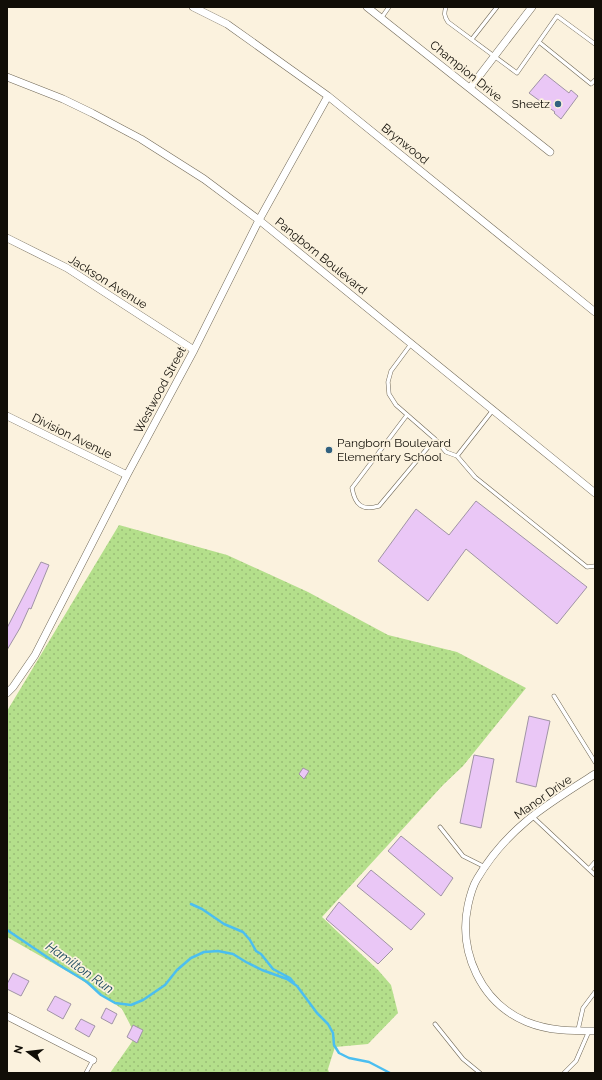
<svg xmlns="http://www.w3.org/2000/svg" width="602" height="1080" font-family="Raleway,sans-serif">
  <defs>
    <pattern id="green-dots" width="8" height="8" patternUnits="userSpaceOnUse"><rect width="8" height="8" fill="#b4df8b"/><path d="M2 2h.1M6 6h.1" fill="none" stroke="#9abe76" stroke-width="1.8" stroke-linecap="round"/></pattern>
  </defs>
  <rect width="100%" height="100%" fill="#fbf2de"/>
  <!-- green -->
  <path fill="url(#green-dots)" d="M119,525l108,30 81,37 80,43 69,17 69,36 -63,78 -20,19 -121,132 56,53 13,15 7,28 -30,31 -33,3 -7,22 1,4h-219l26,-37 -14,-27 -43,-31 -72,-41v-226z"/>
  <g fill="none" stroke-linecap="round" stroke-linejoin="round">
    <!-- stream -->
    <path stroke="#4bbef0" stroke-width="2.5" d="M191,904l11,5 22,15 19,8 7,8 6,11 5,3 12,15 17,9 4,5
      M7,930l52,35 28,17 14,13 14,8 16,2 12,-5 22,-15 12,-15 14,-12 13,-6 14,-1 15,3 13,8 16,8 25,9 10,7 20,27 11,11 5,9 1,12 5,8 10,5 20,4 21,11"/>
  </g>
  <!-- building -->
  <path fill="#eac7f6" stroke="#a094a5" d="M545,74l24,19 2,-3 7,6 -17,23 -7,-6 1,-1 -26,-19z
    M476,501l111,86 -30,37 -91,-75 -38,52 -50,-40 38,-52 33,26z
    M41,562l8,3 -7,17 -11,27 -2,-1 -9,20 -13,22v-22z
    M529,716l21,5 -14,66 -20,-5z
    M474,755l20,4 -13,69 -21,-5z
    M303,768l6,3 -5,8 -5,-5z
    M401,836l52,42 -12,18 -53,-45z
    M371,870l54,44 -14,16 -54,-44z
    M339,902l54,47 -15,15 -52,-45z
    M13,973l16,8 -8,15 -14,-7v-5z
    M55,996l16,8 -8,15 -16,-9z
    M106,1008l11,6 -5,10 -11,-6z
    M81,1019l14,7 -6,11 -14,-8z
    M133,1025l10,5 -6,13 -10,-6z"/>
  <g fill="none" stroke-linecap="round" stroke-linejoin="round">
    <defs>
      <path id="service" d="M446,7c-2,6 -2,9 2,15l69,51 40,-57 38,28
        M382,17l7,-10
        M472,39l25,-32
        M539,42l52,42 4,-4
        M411,344l-20,27 -3,11 1,12 7,11 39,34 11,13 11,4
        M493,410l-36,46 18,21 112,90 8,-1
        M407,415l-55,73c3,17 10,23 27,18l56,-67
        M554,696l41,66
        M533,817l62,58
        M440,827l23,29 22,11
        M589,869l6,-7
        M435,1024l28,35 17,14
        M578,1030l5,-22 12,-16
        M86,1073l7,-13
        M564,1073l12,-12 13,-30"/>
      <path id="minor" d="M193,7l34,17 101,72 267,216
        M367,7l183,145
        M7,77l56,22 29,14 49,26 63,40 55,41 336,273
        M470,88l62,-81
        M7,238l60,30 127,82
        M7,416l120,59
        M7,693l6,-6 22,-32 92,-180 67,-125 65,-130 69,-124
        M595,774c-49,31 -88,54 -118,105 -5,8 -7,17 -9,26 -10,47 13,98 59,117 22,9 45,9 68,9
        M7,1016l86,44"/>
    </defs>
    <!-- service casing -->
    <use href="#service" stroke="#706857" stroke-width="4.5"/>
    <!-- minor casing -->
    <use href="#minor" stroke="#706857" stroke-width="8"/>
    <!-- service -->
    <use href="#service" stroke="#fff" stroke-width="3.5"/>
    <!-- minor -->
    <use href="#minor" stroke="#fff" stroke-width="7"/>
  </g>
  <!-- markers -->
  <g fill="#31617f" stroke="#fbf2de" stroke-width="1.5">
    <circle cx="558" cy="104" r="4"/>
    <circle cx="329" cy="450" r="4"/>
  </g>
  <g text-anchor="middle" stroke-width="3.5" stroke-linejoin="round" paint-order="stroke">
    <!-- street labels -->
    <g font-size="12" fill="#110e07" stroke="#fbf2de">
      <text transform="translate(466 71) rotate(39)" y="4">Champion Drive</text>
      <text transform="translate(405 144) rotate(39)" y="4">Brynwood</text>
      <text transform="translate(321 256) rotate(39)" y="4">Pangborn Boulevard</text>
      <text transform="translate(108 282) rotate(32)" y="4">Jackson Avenue</text>
      <text transform="translate(160 390) rotate(-62)" y="4">Westwood Street</text>
      <text transform="translate(72 436) rotate(26)" y="4">Division Avenue</text>
      <text transform="translate(543 797) rotate(-35)" y="4">Manor Drive</text>
    </g>
    <!-- poi labels -->
    <g font-size="12" fill="#110e07" stroke="#fbf2de" text-anchor="end">
      <text x="550" y="108">Sheetz</text>
      <text x="337" y="447" text-anchor="start">Pangborn Boulevard<tspan x="337" dy="14">Elementary School</tspan></text>
    </g>
    <!-- water labels -->
    <g font-size="13" font-style="italic" fill="#1c4b60" stroke="#fbf2de">
      <text transform="translate(80 967) rotate(35)" y="5">Hamilton Run</text>
    </g>
  </g>
  <!-- border -->
  <rect width="602" height="1080" fill="none" stroke="#110e07" stroke-width="16"/>
  <!-- north arrow -->
  <g transform="translate(28 1052) rotate(285)" stroke="#fbf2de" stroke-width="3" paint-order="stroke">
  <path d="M0-3L7 15L0 10L-7 15Z" fill="#110e07"/>
  <text y="-6" font-size="11" font-weight="bold" text-anchor="middle" fill="#110e07">N</text>
  </g>
</svg>
